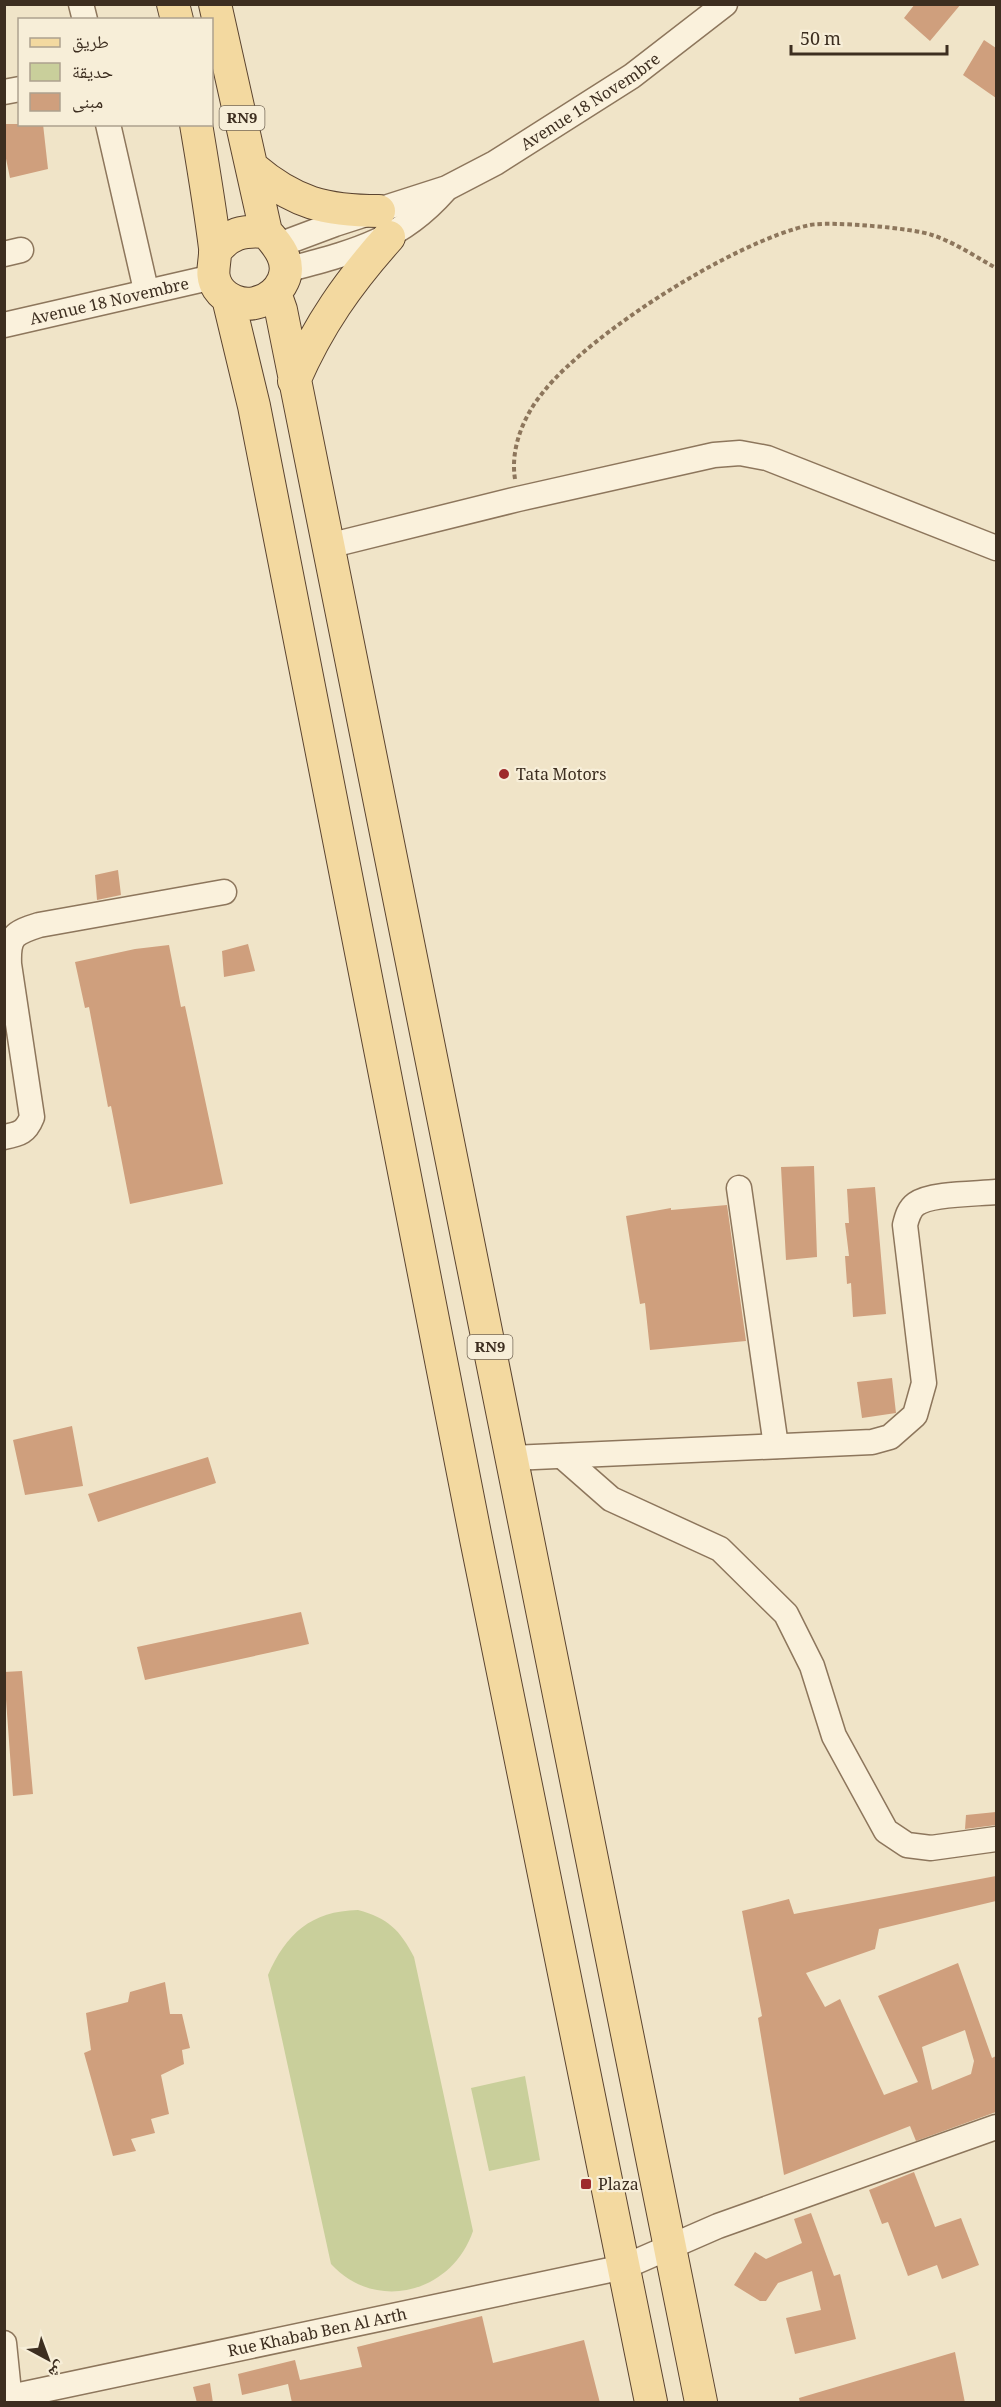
<svg xmlns="http://www.w3.org/2000/svg" width="1001" height="2407" font-family="Georgia,'Noto Naskh Arabic',serif">
  <rect width="100%" height="100%" fill="#f0e4c8"/>
  <!-- green -->
  <path fill="#c9cf9b" d="M358,1910c30,8 42,20 56,47l59,274c-21,62 -97,82 -142,33l-63,-289c18,-41 43,-64 90,-65z
    M525,2076l15,84 -51,11 -18,-83z"/>
  <!-- building -->
  <path fill="#cf9f7d" fill-rule="evenodd" d="M915,4h46l-31,37 -26,-23z
    M984,40l12,8v50l-33,-23z
    M4,124h39l5,45 -38,9 -6,-29z
    M118,870l3,25 -24,5 -2,-25z
    M248,944l7,27 -31,6 -2,-26z
    M169,945l12,62 4,-1 38,178 -93,20 -19,-98 -3,1 -19,-100 -4,1 -10,-46 60,-13z
    M814,1166l3,91 -31,3 -5,-93z
    M875,1187l11,127 -33,3 -2,-34 -4,1 -2,-28h4l-4,-33h4l-2,-34z
    M727,1205l19,136 -96,9 -5,-47 -5,1 -14,-88 45,-8v2z
    M892,1378l4,35 -34,5 -5,-36z
    M72,1426l11,60 -58,9 -12,-55z
    M208,1457l8,26 -118,39 -10,-28z
    M301,1612l8,32 -164,36 -8,-33z
    M22,1671l11,123 -20,2 -9,-124z
    M996,1812v13l-31,4 1,-14z
    M996,1876v25l-117,28 -4,20 -69,24 19,34 15,-8 44,96 34,-13 -40,-86 80,-33 34,95 4,-2v56l-80,29 -6,-15 -126,49 -26,-157 4,-2 -20,-105 47,-12 5,15zM965,2030l9,31 -3,13 -39,16 -10,-43z
    M165,1982l5,32h12l8,34 -8,2 2,14 -23,11 8,39 -18,5 4,14 -24,6 5,12 -23,5 -29,-103 7,-3 -5,-37 42,-11 2,-10z
    M914,2172l21,55 26,-9 18,47 -37,14 -5,-14 -29,11 -20,-54 -6,2 -13,-34z
    M811,2213l23,63 6,-2 16,65 -61,15 -9,-36 35,-8 -9,-39 -34,12 -12,18h-6l-26,-16 21,-33 11,7 36,-16 -8,-24z
    M482,2316l11,47 91,-23 16,63h-308l-4,-19 -46,11 -4,-21 57,-14 5,20 62,-13 -5,-20z
    M955,2352l10,51h-165l-1,-5z
    M210,2383l3,20h-16l-4,-16z"/>
  <g fill="none" stroke-linecap="round" stroke-linejoin="round">
    <defs>
      <g id="minor">
        <path d="M81,4l4,16"/>
        <path d="M4,92l16,-3"/>
        <path d="M108,124l38,166"/>
        <path id="s1" d="M279,245l56,-21 112,-36 48,-25 137,-87 93,-72"/>
        <path d="M4,254l17,-4"/>
        <path d="M286,270c63,-17 112,-27 158,-79"/>
        <path id="s2" d="M4,325l209,-48"/>
        <path d="M328,546l190,-47 196,-44 26,-2 27,5 229,90"/>
        <path d="M4,1137c16,-3 22,-5 28,-20l-23,-153c-1,-28 5,-31 30,-39l185,-33"/>
        <path d="M739,1188l37,258"/>
        <path d="M562,1456l49,43 109,50 66,65 26,52 22,70 52,95 21,14 24,3 65,-9"/>
        <path d="M512,1458l360,-16 18,-5 25,-22 9,-32 -19,-158c2,-8 4,-16 11,-21 15,-11 61,-10 80,-12"/>
        <path d="M4,2343l6,59"/>
        <path id="s3" d="M10,2397l614,-130 94,-41 278,-99"/>
      </g>
      <path id="major" d="M173,4l4,16
        M196,124c7,42 14,83 19,124 1,15 -6,26 3,40 8,12 24,18 37,15 12,-3 23,-11 28,-22 9,-19 -5,-36 -17,-49l-51,-228
        M253,168c41,35 73,43 126,43
        M215,252c14,-19 28,-22 51,-20
        M275,293l6,17 420,2092
        M228,298l26,108 222,1133 175,863
        M294,381c25,-57 54,-98 95,-144"/>
    </defs>
    <!-- minor casing -->
    <use href="#minor" stroke="#8d765c" stroke-width="27"/>
    <!-- major casing -->
    <use href="#major" stroke="#5b4430" stroke-width="34"/>
    <!-- path -->
    <path stroke="#8d765c" stroke-width="4" stroke-dasharray="4.5 3" stroke-linecap="butt" d="M515,479c-5,-31 9,-64 29,-88 48,-59 191,-150 266,-166 20,-4 103,3 122,10 22,7 44,22 64,33"/>
    <!-- minor -->
    <use href="#minor" stroke="#faf1dc" stroke-width="24"/>
    <!-- major -->
    <use href="#major" stroke="#f3d9a0" stroke-width="32"/>
  </g>
  <!-- markers -->
  <g fill="#9e2a2b" stroke="#f7eed8" stroke-width="2">
    <circle cx="504" cy="774" r="6"/>
    <rect x="580" y="2178" width="12" height="12" rx="3"/>
  </g>
  <g text-anchor="middle" stroke-width="4.5" stroke-linejoin="round" paint-order="stroke">
    <!-- shield labels -->
    <g fill="#f7eed8" stroke="#756857" stroke-width="1.5">
      <rect x="219.5" y="106" width="45" height="24" rx="4.5"/>
      <rect x="467.5" y="1335" width="45" height="24" rx="4.5"/>
    </g>
    <g font-size="15" font-weight="bold" fill="#3d2e20">
      <text x="242" y="123">RN9</text>
      <text x="490" y="1352">RN9</text>
    </g>
    <!-- street labels -->
    <g font-size="16" fill="#3d2e20" stroke="#f7eed8">
      <text dy="6" stroke="none"><textPath href="#s1" startOffset="345">Avenue 18 Novembre</textPath></text>
      <text dy="6" stroke="none"><textPath href="#s2" startOffset="108">Avenue 18 Novembre</textPath></text>
      <text dy="6" stroke="none"><textPath href="#s3" startOffset="314">Rue Khabab Ben Al Arth</textPath></text>
    </g>
    <!-- poi labels -->
    <g font-size="16" fill="#3d2e20" stroke="#f7eed8" text-anchor="start">
      <text x="516" y="780">Tata Motors</text>
      <text x="598" y="2190">Plaza</text>
    </g>
  </g>
  <!-- border -->
  <rect width="1001" height="2407" fill="none" stroke="#3d2e20" stroke-width="12"/>
  <!-- legend -->
  <rect x="18" y="18" width="195" height="108" fill="#f7eed8" stroke="#ada18e" stroke-width="1.5"/>
  <rect x="30" y="38" width="30" height="9" fill="#f3d9a0" stroke="#ada18e" stroke-width="1.5"/>
  <text x="72" y="48" font-size="18" fill="#3d2e20">طريق</text>
  <rect x="30" y="63" width="30" height="18" fill="#c9cf9b" stroke="#ada18e" stroke-width="1.5"/>
  <text x="72" y="78" font-size="18" fill="#3d2e20">حديقة</text>
  <rect x="30" y="93" width="30" height="18" fill="#cf9f7d" stroke="#ada18e" stroke-width="1.5"/>
  <text x="72" y="108" font-size="18" fill="#3d2e20">مبنى</text>
  <!-- north arrow -->
  <g transform="translate(48 2359) rotate(139)" stroke="#f7eed8" stroke-width="4.5" paint-order="stroke">
  <path d="M0-4.5L10 22L0 15L-10 22Z" fill="#3d2e20"/>
  <text y="-9" font-size="16" font-weight="bold" text-anchor="middle" fill="#3d2e20">ش</text>
  </g>
  <!-- scale -->
  <path d="M791 45v9h156v-9" fill="none" stroke="#3d2e20" stroke-width="3"/>
  <text x="800" y="45" font-size="18" fill="#3d2e20" stroke="#f7eed8" stroke-width="4.5" paint-order="stroke">50 m</text>
</svg>
